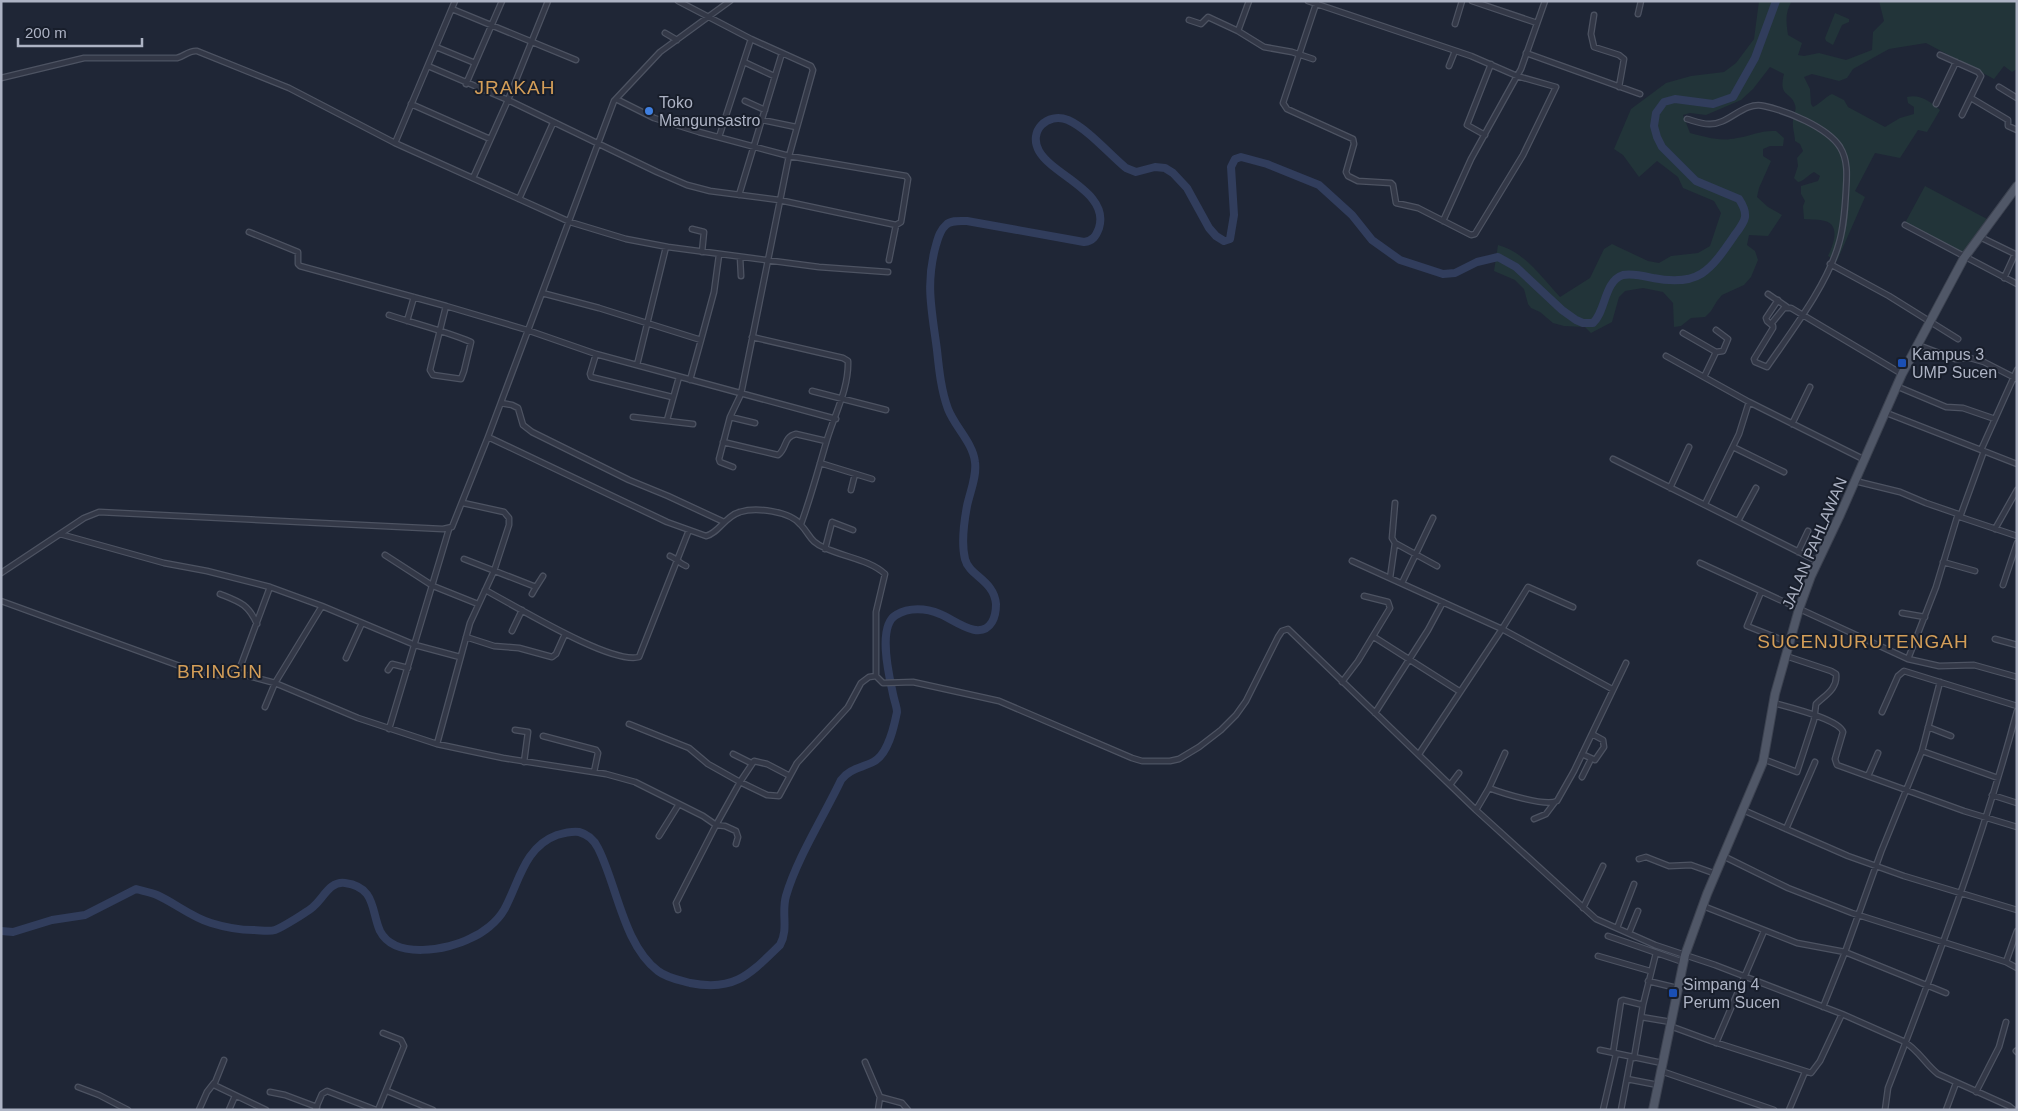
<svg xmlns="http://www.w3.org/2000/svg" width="2018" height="1111" font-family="Helvetica,sans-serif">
  <rect width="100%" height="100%" fill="#1f2636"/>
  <!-- green -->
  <path fill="#223439" d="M1759,1h33c-7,11 -6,21 -4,34l14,8 -4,12 6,1 15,-3 27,7 26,-10 1,-18 11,-11 -5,-20h138v68l-5,3 -8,-6 -10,13 -68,-36 -37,6 -36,20 -6,9 -8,3 -27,-7 -8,3 6,12 1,15 2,3c8,-4 12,-10 19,-13l12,6 4,7 37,20 15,-9 14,-4v-7l-6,-4 -1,-6c14,-3 23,5 33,13l-13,22 -9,-2 -18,28 -25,-5 -20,38 10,6 -28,64 -9,-5c5,-10 13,-31 -3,-35 -6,-2 -14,-1 -21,-2l-1,-13 2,-5 -4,-7v-8l17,-5 2,-5 -6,-4c-6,3 -10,9 -16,10l-4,-4 4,-12 -1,-8 6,-7 -3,-7 -5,-3c0,-6 -3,-14 -2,-20 0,-6 4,-10 2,-16 -4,-14 -17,-7 -11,-31l-14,-7 -17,22 -12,11 -35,15 -16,-2 -7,2 7,18c16,4 30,9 47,5 14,-2 24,-8 39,-7l8,7 -1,8h-13l-7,3v7l8,5 -12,27 -2,9 11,10 14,8 -14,21 -19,-1 -2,10 8,6 3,9 -7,17 -7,8 -22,10 -5,6 -6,10 -6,6 -14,1 -10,8 -7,1 -1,-24 -10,-11 -20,-4 -18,3 -6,6 -7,25 -21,11 -6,-6 -21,-1 -11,-3 -13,-11 -9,-4 -3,-4 -4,-15 -9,-9 -21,-9 4,-26c27,7 43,32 62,52l30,-19 14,-29 8,-5 36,17 11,2 12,-7 27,-3 12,-7 11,-33 -7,-12 -31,-13 -5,-11 -21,-16 -18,16 -16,-22 -9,-6 17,-40 35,-26 25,-7 33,-4 12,-9 18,-24z
    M1835,13l14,6v3l-7,3 -9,20 -7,-4 -1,-3z
    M1925,186l62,33 -24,37 -58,-33z"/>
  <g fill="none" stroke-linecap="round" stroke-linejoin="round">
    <!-- river -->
    <path stroke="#313d5c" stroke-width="8" d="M1,931l12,1 39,-12 33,-5 51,-26c7,2 14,3 21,6 18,8 34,22 54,28 13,4 28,7 42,7 7,0 16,2 22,0 6,-2 36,-20 40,-25 9,-8 15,-24 30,-22 31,4 26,28 35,48 15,29 68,19 91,7 12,-5 26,-16 33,-28 15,-27 20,-63 53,-75 7,-2 15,-4 22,-3 8,2 15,8 19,16 19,37 25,96 60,123 9,7 21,9 32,12 45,9 60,-9 90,-38 9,-16 1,-32 6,-49 11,-38 38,-80 55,-116 8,-11 20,-12 32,-18 15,-7 21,-35 24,-50 0,-5 -3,-12 -4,-18 -4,-18 -16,-68 3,-79 13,-8 30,-7 44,-1 15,6 40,28 52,8 3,-5 4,-12 4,-18 -2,-24 -27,-28 -31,-45 -4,-16 -1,-37 2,-53 3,-14 10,-30 8,-44 -2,-19 -20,-35 -27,-53 -7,-19 -9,-40 -11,-59 -5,-39 -12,-66 -1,-105 2,-7 4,-15 10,-20 5,-5 14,-4 21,-4l117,21c9,-1 12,-6 15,-14 11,-36 -46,-52 -60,-77 -11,-20 8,-39 29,-31 20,9 41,34 58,48l10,4 19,-5 10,1 8,5 14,15 22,40 7,8 8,5 6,-2 4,-24 -3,-48 4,-8 6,-2 26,7 52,21 33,30 20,25 28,20 43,14 12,-1 22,-11 21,-5 18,10 46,43 14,10 7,3h10c13,-12 11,-42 30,-48 9,-2 21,1 30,3 46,9 57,-7 81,-42 11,-15 16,-20 5,-37l-43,-18 -34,-34 -5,-10 -3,-11 2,-13 8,-11 11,-3 38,5 20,-7 22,-39 21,-57"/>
    <defs>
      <path id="street" d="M678,1l73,38 60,27 2,4 -24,86 -48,238 -11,23 -11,42 1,3 13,5
        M1249,1l-11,30 26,16 28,5 21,7
        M1308,1l163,55 46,20 4,-7 24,-68
        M1317,1l-34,102 4,6 66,30 1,5 -8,28 2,4 10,5 33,2 2,2 3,18 22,5 53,27 4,-1 48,-79 33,-68 -39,-11 -46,83 -28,62
        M1472,1l65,22
        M452,9l124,51
        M1638,14l3,-13
        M1594,15l-3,19 3,13 25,8 5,4 -5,28
        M1189,20l12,4 7,-7 30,14
        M1455,24l7,-23
        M665,33l12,7
        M436,47l39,16
        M1526,53l114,41
        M1940,55l38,17 3,4 -19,39
        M744,62l30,14
        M428,66l80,34 149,72 30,13 23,6 69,9 117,25
        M1449,66l6,-15
        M1,78l83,-20h93c8,-2 12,-8 20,-7l92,37 106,55 175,79 56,17 42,8 151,20 69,5
        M466,84l36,-83
        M1999,87l18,11
        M1971,98l37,22v6l9,4
        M616,99l38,19 45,14 90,24 117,20 2,3 -7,43 -5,3 -7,35
        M745,101l20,9
        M411,104l79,35
        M1936,104l20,-42
        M1687,119c7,2 14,5 22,5 20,1 34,-23 55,-18 23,5 63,21 76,41 8,13 7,28 6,43 -1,18 -2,36 -7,53 -11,41 -48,89 -72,124l-12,-5 -1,-3 19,-31v-2l-6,-5 -1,-3 12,-18
        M762,120l34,7
        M1485,135l-18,-10 24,-61
        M719,137l32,-98
        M395,143l60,-142
        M473,178l35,-78 40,-99
        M739,195l43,-142
        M519,199l34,-76
        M1905,225l112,59
        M692,229l12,3 -2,20
        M249,232l49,20v12l2,2 146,40
        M1980,237l35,17 -11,24
        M740,257l1,19
        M1830,264l59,32 69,43
        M542,293l57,15 102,32 13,-48 5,-37
        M1768,294l19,13
        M389,315c27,9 56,16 82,27l-7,29 -3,8 -28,-4 -3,-5 16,-64 81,24 69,24 240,65
        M407,321l7,-24
        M1771,324l13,-16h7l111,66
        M1716,330l12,9 -5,12 -7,1
        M1683,333l33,19 -12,25
        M752,337l91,21 5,3c1,29 -15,56 -22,82 -8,27 -15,54 -25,81
        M1918,345l37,14 15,-1 14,4 33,17
        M596,354l-6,20 1,3 81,20
        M1666,356l83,46 114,57
        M637,365l29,-118
        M690,380l11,-40
        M1896,386l50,21 17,1 32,11
        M812,391l74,19
        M501,403l11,2 6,3 5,17 9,7 97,48 39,16 56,26
        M1884,412l133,52
        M633,417l60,7
        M730,417l25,6
        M667,420l12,-43
        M1792,424l18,-37
        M488,437l179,85 39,14c13,-3 19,-20 34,-24 16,-5 50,-1 61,13 10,11 9,17 24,23 19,9 45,12 60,26l-9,38v64l7,7 30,-1 86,19 133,57 10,3h28l9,-2 20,-12 22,-17 15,-15 10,-14 32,-64 4,-6 6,-2 188,181 120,109 59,26 60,20 127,49 61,27c15,8 22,23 35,33l71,32 5,4
        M723,442l55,13c9,-6 5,-18 18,-21l30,7
        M1733,447l51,25
        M1981,450l36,-80
        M1613,459l204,102
        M820,463l52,16
        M1855,481l45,11 26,11 32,11 2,3 57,19
        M1670,488l19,-41
        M851,490l4,-16
        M1705,504l34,-70 10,-32
        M1960,517l24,-66
        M1738,521l18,-33
        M1995,529l22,-39
        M60,534l104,29 43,8 63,16
        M1395,543l-3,-5 3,-35
        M825,549l7,-27 21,8
        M1798,552l10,-21
        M385,555l48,31 45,18
        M670,556c7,3 10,8 16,10
        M464,559l72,28 -4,7
        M1352,561l150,68 110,60
        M1943,562l32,9
        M1700,563l208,96 31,7 35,-1 43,12
        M1,573l83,-55 15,-6 344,17 9,-2 36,-90 126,-336 46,-49 70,-51
        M1390,578l5,-35 42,23
        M1402,583l31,-65
        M2003,585l14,-42
        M536,587l7,-11
        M485,590c29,15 126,75 154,67l50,-127
        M1761,592l-14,34 43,17
        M220,594c20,8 28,10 37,30
        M1,601l187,68 29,6 21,-2 37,10 83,35 79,26 66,14 103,16 29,8 68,34 13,9 24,-43 27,13 12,1 18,-33 51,-56 13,-24 8,-6 7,-1
        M1902,613l23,4
        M512,631l10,-21
        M466,637l28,9 25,2 33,9 4,-3 9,-20
        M1374,637l85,54
        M1995,639l22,6
        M346,658l16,-35
        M1908,659l28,-72 22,-73
        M388,670l4,-6 16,4
        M238,673l32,-86 52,19 93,39 45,12
        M1342,682l16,-21 32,-53 -2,-6 -24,-6
        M1774,703c14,4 65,16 69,29l-8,27 2,6 127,46 53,16
        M265,707l10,-24 47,-77
        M1882,712l16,-36 6,-5 113,35
        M1375,713l53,-83 15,-28
        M629,724l60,24 19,16 32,18 14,-21 13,3 23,12
        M1928,727l23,9
        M389,729l60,-200
        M515,730l13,2 -4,30
        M543,736l53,14 2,3 -4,19
        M437,744l33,-121 24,-52 15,-46v-7l-5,-6 -41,-9
        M1922,751l76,27
        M1505,753l-16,35c13,5 57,19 68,13l17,-30 52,-108
        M733,754l18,9
        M1419,754l83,-125 26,-42 45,20
        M1582,754l13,6 9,-13 -1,-7 -11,-6
        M1763,759l34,13 17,-52 2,-16c8,-8 22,-15 20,-30l-5,-3 -45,-15
        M1868,776l10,-23
        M1582,777l9,-18
        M1450,785l9,-12
        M1992,795l25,8
        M1476,810l13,-22
        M1743,810l105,46 56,20 113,34
        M1534,819l12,-5 9,-12
        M1786,829l29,-67
        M659,836l20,-32
        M1723,856l65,32 64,25 154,49 11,6
        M1639,859l7,-2 23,9 22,-1 25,9
        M1703,906l94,37 48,9 101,41
        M1583,908l20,-42
        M678,910l-2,-7 40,-78 9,1 11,5 2,6 -2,7
        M1617,928l17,-44
        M1629,933l9,-22
        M1608,936l75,26
        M1598,956l52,15
        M2006,962l11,-31
        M1648,981l29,7
        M1823,1007l22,-55 36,-100 41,-101 18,-69
        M1641,1017l30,5
        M1670,1026l41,15 100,32 9,-12 22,-47
        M1716,1043l48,-112
        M1600,1050l62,13
        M2016,1051l1,1
        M1613,1053l8,-52 2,-1 20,5
        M1634,1058l9,-53 13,-52
        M224,1060l-10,25 52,25
        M865,1062l15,35 22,6 6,7
        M1661,1071l113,39
        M1627,1079l31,6
        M78,1087l21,8 29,15
        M387,1091l46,19
        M270,1092l15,3 32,12
        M1976,1092l23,-45 7,-25
        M199,1110l8,-18 7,-9
        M229,1110l6,-14
        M315,1110l7,-16 5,-3 49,19
        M378,1110l26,-64 -3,-6 -18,-7
        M878,1110l2,-13
        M1603,1110l13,-56
        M1621,1110l10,-53
        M1789,1110l16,-38
        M1885,1110l3,-22c48,-124 95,-249 129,-377
        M1946,1110l10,-27"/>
      <path id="primary" d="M1653,1110l32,-155 22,-61 56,-132 12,-68 24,-85 12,-33 29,-61 62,-141 62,-116 53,-72"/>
    </defs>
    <!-- street casing -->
    <use href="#street" stroke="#4d5362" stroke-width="7"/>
    <!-- primary casing -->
    <use href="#primary" stroke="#3c4250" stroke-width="10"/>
    <!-- street -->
    <use href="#street" stroke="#333847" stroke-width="4.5"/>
    <!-- primary -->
    <use href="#primary" stroke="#505767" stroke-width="8"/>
  </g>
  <!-- markers -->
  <circle fill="#3f7fe0" stroke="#181e2b" stroke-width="2" cx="649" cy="111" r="5"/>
  <g fill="#1a4fb4" stroke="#181e2b" stroke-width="2">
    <rect x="1897" y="358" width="10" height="10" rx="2.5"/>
    <rect x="1668" y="988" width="10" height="10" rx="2.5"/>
  </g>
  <g text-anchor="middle" stroke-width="4" stroke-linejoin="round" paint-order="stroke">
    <!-- poi labels -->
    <g font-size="16" fill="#adb3c4" stroke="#181e2b" text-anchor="start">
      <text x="659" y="108">Toko<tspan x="659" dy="18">Mangunsastro</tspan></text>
      <text x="1912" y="360">Kampus 3<tspan x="1912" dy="18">UMP Sucen</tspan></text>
      <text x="1683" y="990">Simpang 4<tspan x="1683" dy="18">Perum Sucen</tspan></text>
    </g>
    <!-- street labels -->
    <g font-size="16" fill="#adb3c4" stroke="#181e2b">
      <text transform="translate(1814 543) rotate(-67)" y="6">JALAN PAHLAWAN</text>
    </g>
    <!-- quarter labels -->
    <g font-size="19" letter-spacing="1" fill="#d49e58" stroke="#181e2b">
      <text x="515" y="94">JRAKAH</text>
      <text x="1863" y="648">SUCENJURUTENGAH</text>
      <text x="220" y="678">BRINGIN</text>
    </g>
  </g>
  <!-- border -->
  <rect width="2018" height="1111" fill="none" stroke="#adb3c4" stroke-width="5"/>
  <!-- scale -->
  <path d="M18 38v8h124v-8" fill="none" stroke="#adb3c4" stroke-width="2.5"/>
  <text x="25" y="38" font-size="15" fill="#adb3c4" stroke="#181e2b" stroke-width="4" paint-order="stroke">200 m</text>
</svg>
